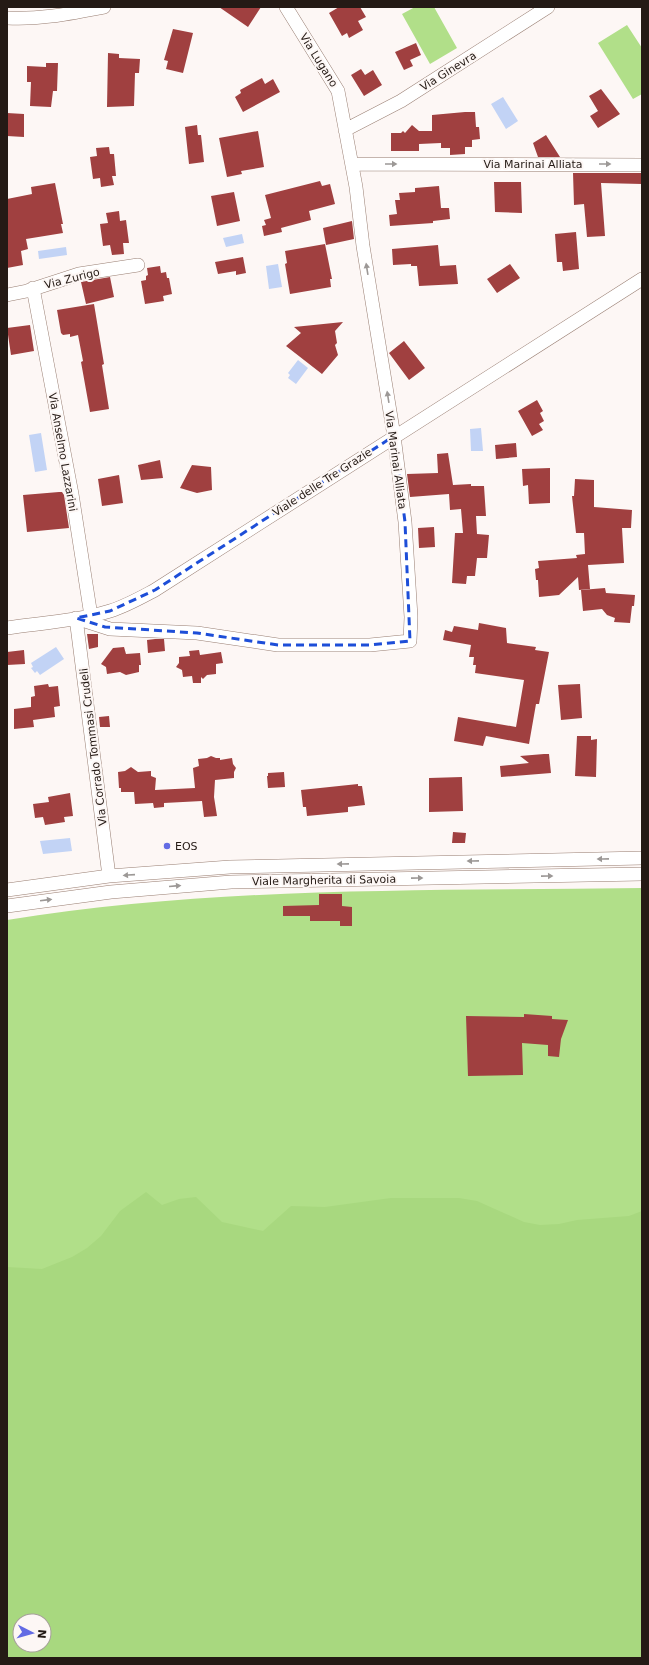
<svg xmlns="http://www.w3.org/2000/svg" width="649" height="1665" font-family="'DejaVu Sans',sans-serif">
  <rect width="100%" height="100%" fill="#fdf7f5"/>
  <!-- green -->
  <path fill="#b1df89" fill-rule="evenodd" d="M415,7h19l23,41 -27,16 -28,-50z
    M627,25l15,23v46l-9,5 -35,-56z
    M642,888v770h-635v-738c210,-34 423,-29 635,-32zM20,1621h24v24h-24z"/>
  <!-- forest -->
  <path fill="#a8d87f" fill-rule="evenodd" d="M146,1192l16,13 17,-6 17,-2 26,25 41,9 28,-25 34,1 66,-9h68l18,3 47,21 16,3 19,-1 18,-4 52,-4 13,-5v447h-635v-391l35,2 30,-12 15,-9 14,-12 19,-25zM20,1621h24v24h-24z"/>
  <!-- water -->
  <path fill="#c2d3f5" d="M503,97l15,24 -12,8 -15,-25z
    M242,234l2,9 -18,4 -3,-9z
    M66,247l1,8 -28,4 -1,-8z
    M278,264l4,23 -13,2 -3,-23z
    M298,360l10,8 -12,16 -8,-6 2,-3 -2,-2z
    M481,428l2,23h-12l-1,-22z
    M41,433l6,37 -12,2 -6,-37z
    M56,647l8,12 -24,16 -3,-4 -2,2 -4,-5 2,-1 -2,-4z
    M70,838l2,13 -29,3 -3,-13z"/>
  <!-- building -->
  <path fill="#a04040" d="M219,7h42l-13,20z
    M339,7h21l6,10 -8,4 5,9 -14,8 -2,-5 -5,3 -13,-23z
    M173,29l20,4 -10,40 -17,-4 2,-8 -4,-1z
    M416,43l5,12 -11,5 3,6 -9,4 -9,-18z
    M108,53l11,1v4l21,1 -1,14h-4l-1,33 -27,1z
    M46,63h12l-1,28h-4l-2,16 -21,-1 1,-24h-4v-16l19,1z
    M361,69l4,6 8,-5 9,15 -18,11 -13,-21z
    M262,78l3,6 8,-5 7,13 -37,20 -8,-15 6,-4 -1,-3z
    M601,89l19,25 -22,14 -8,-12 8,-5 -9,-15z
    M465,112h10l1,15h3l1,12 -8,1v7h-7v7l-15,1v-7h-9v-5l-22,1v7h-28v-18h10l2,-2 2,2 7,-8 7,6h13v-16z
    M7,113l17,1v23l-17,-1z
    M197,125l1,10h3l3,27 -15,2 -4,-37z
    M258,131l6,36 -23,4 1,3 -15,3 -8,-39z
    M546,135l14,22h-22l-5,-14z
    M109,147l1,7h4l2,22h-4l2,9 -13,2 -1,-9 -7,1 -3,-22 7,-1 -1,-8z
    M573,173h69v11l-41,-1 4,53 -18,1 -3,-33 -10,1z
    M320,181l2,5 8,-2 5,20 -26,7 2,9 -30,8 1,4 -18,4 -2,-10 4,-1 -2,-5 7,-2 -6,-23z
    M494,182h27l1,31 -27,-1z
    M55,183l8,41h-2l2,9 -37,6 2,10 -7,2 2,14 -16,3v-69l25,-5 -1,-7z
    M439,186l2,22h8l1,11 -17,2v2l-43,3 -1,-11 8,-1 -2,-14h5l-1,-7 16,-1v-4z
    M234,192l6,29 -23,5 -6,-30z
    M119,211l1,10 6,-1 3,23h-6l1,11 -12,1 -2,-10 -7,1 -3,-22 8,-1 -2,-10z
    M352,221l2,18 -28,6 -3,-17z
    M576,232l3,37 -16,2 -1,-9h-5l-2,-28z
    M325,244l7,35h-2l1,8 -41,7 -5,-30 2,-1 -2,-12z
    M438,245l2,21 16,-1 2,19 -39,2 -2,-20h-6v-2l-18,1 -1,-16z
    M243,257l3,16 -10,2v-4l-18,3 -3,-12z
    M510,264l10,14 -23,15 -10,-14z
    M160,266l1,7 5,-1 1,6h2l3,16 -9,2 1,5 -19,3 -4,-23 5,-1v-4l2,-1 -1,-7z
    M110,277l4,20 -28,7 -5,-22z
    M94,304l10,60 -2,1 7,44 -19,3 -9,-50 2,-1 -5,-26 -8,2v-3l-7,1 -2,-2 -4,-23z
    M343,322l-8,9 2,12 -2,2 3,10 -16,19 -36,-28 15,-13 -7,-6z
    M30,325l4,26 -23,4 -4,-27z
    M404,341l21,27 -16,12 -20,-27z
    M537,400l6,11 -3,2 4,8 -5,3 4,6 -11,6 -14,-25z
    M516,443l1,14 -21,2 -1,-14z
    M448,453l5,32 18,-1v2h13l2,30h-10l1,18 12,1 -2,23h-10l-2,18h-8l-1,8 -14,-1 3,-50h8l-2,-24 -11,1 -1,-16 -39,3 -3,-23 31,-1 -1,-19z
    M160,460l3,18 -22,2 -3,-15z
    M192,465l19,2 1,23 -15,3 -17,-5z
    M550,468v35l-21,1 -1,-19 -5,1 -1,-17z
    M119,475l4,28 -21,3 -4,-27z
    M575,479l19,1v27l38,3 -1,18h-9l2,35 -36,2 2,24 -11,1 -1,-13 -19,18 -20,2 -1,-17h-2l-1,-11 4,-1 -1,-7 39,-3 -1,-3 9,-1 -1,-21h-8l-4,-37h2z
    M59,492h3l2,3 5,33 -42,4 -4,-37z
    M434,527l1,20 -16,1 -1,-20z
    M605,588l1,5 29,2 -1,11h-2l-2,17 -16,-1 1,-4 -8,-3 -5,-6 -19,2 -2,-21z
    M479,623l27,5 1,15 29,4 -1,3 14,2 -10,52h-3l-7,40 -43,-8 -3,10 -29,-5 4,-24 58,10 8,-47 -49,-7 1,-8h-3l1,-8h-5l2,-12 -28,-5 2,-10 7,2 2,-6 24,4z
    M87,634h11v13l-9,2z
    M155,639h9l1,12 -17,2 -1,-13z
    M124,647l2,7 14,-1 1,12h-2v7l-13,3 -6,-3 -13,2 -1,-7 -5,-3 12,-16z
    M24,650l1,14 -18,1v-13z
    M199,650l1,5 21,-3 2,11 -7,1v10l-9,1 -4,4 -2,-2v6h-8l-1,-7 -9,1 -1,-7 -6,-3 3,-4v-6l11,-1 -1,-5z
    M48,684l1,3 9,-1 2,20 -6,1 1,10 -22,3 1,7 -20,2v-20l17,-2v-10l4,-1 -1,-10z
    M580,684l2,34 -21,2 -3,-35z
    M109,716l1,11h-10l-1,-10z
    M577,736h14v4l6,-1 -1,38 -21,-1z
    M544,754h5l2,19 -50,4 -1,-11 29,-3 -9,-7z
    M211,756l5,2h4v2l12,-2 1,6 3,4 -2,4v6l-19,2 -1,17 3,19 -13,1 -2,-16 -38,2v4l-10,1 -1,-5 -18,1 -1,-12h-13v-4h-2l-1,-16 7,-1 6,-4 7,5 13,-1v5l5,2 -1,12 40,-2 -2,-20 6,-2 -1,-7 9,-1z
    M284,772l1,15 -17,1 -1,-12h1v-3z
    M462,777l1,34 -34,1v-34z
    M358,784v2h4l3,19 -17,2v5l-41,4 -1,-9h-3l-2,-17z
    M70,793l3,23 -9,1 1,5 -20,3 -2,-8 -8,1 -2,-14 16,-2 -1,-5z
    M453,832l13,1 -1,10h-13z
    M319,894h23v12l10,1v19h-12v-5h-30v-5h-27v-10l36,-1z
    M524,1014l28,2v3l16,1 -7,19 -2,18 -11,-1v-11l-26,-2 1,32 -55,1 -2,-60 58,1z"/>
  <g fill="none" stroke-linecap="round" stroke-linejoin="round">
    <defs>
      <path id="minor" d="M7,18c33,2 65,-5 97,-11
        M345,130l56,-29 147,-94
        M352,164l290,1
        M33,288l39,206 19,122
        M7,295l20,-4 52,-17 59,-9
        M76,618l34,11 87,4 81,12h92l40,-4 1,-24 -6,-95 -11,-86 -31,-190 -7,-59 -18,-96 -52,-84
        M76,618l33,258
        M7,628c34,-5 70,-7 103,-17 16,-5 30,-13 45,-21l487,-311
        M7,890l102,-14 121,-9 412,-9
        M7,906l104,-14 120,-10 411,-8"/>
    </defs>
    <!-- minor casing -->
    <use href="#minor" stroke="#997f73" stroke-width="14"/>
    <!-- minor -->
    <use href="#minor" stroke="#fff" stroke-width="13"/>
  </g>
  <!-- one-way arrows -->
  <defs><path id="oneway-solid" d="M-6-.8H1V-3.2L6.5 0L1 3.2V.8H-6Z"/></defs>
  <g fill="#9c9896">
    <use href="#oneway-solid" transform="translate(391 164)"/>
    <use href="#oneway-solid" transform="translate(605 164)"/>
    <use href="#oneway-solid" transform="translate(367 269) rotate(-99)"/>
    <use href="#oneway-solid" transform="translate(388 397) rotate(-99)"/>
    <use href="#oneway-solid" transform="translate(603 859) rotate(179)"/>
    <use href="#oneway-solid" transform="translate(473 861) rotate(179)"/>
    <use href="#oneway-solid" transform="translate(343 864) rotate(179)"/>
    <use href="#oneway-solid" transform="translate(129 875) rotate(176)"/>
    <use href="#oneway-solid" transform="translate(547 876) rotate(-1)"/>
    <use href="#oneway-solid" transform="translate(417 878) rotate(-1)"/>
    <use href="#oneway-solid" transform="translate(175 886) rotate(-5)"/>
    <use href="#oneway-solid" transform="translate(46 900) rotate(-7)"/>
  </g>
  <!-- marked area -->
  <path fill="none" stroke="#1d4ed8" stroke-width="3" stroke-dasharray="8 5" stroke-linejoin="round" d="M394,436l11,86 5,119 -40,4h-92l-81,-12 -92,-6 -29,-9 34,-7 45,-21z"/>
  <!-- markers -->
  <circle fill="#636be4" stroke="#fdf7f5" stroke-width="1.5" cx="167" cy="846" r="4"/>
  <g text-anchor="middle" stroke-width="4" stroke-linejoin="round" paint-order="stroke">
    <!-- street labels -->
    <g font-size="11" fill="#241a15" stroke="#fdf7f5">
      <text transform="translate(319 60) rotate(58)" y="4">Via Lugano</text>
      <text transform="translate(448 71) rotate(-32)" y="4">Via Ginevra</text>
      <text x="533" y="168">Via Marinai Alliata</text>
      <text transform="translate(72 278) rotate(-14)" y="4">Via Zurigo</text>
      <text transform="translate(63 452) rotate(80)" y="4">Via Anselmo Lazzarini</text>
      <text transform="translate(396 460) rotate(82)" y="4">Via Marinai Alliata</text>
      <text transform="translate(322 482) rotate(-33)" y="4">Viale delle Tre Grazie</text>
      <text transform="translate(93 747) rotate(-97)" y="4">Via Corrado Tommasi Crudeli</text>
      <text transform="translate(324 880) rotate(-1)" y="4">Viale Margherita di Savoia</text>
    </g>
    <!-- poi labels -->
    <g font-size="11" fill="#241a15" stroke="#fdf7f5" text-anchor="start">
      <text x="175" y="850">EOS</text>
    </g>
  </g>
  <!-- border -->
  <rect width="649" height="1665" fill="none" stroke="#241a15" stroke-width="16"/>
  <!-- north arrow -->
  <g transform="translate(32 1633) rotate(96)"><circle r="19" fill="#fdf7f5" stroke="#a69f9b"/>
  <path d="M0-3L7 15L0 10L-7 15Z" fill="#636be4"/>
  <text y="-6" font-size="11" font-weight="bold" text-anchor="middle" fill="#241a15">N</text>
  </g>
</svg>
